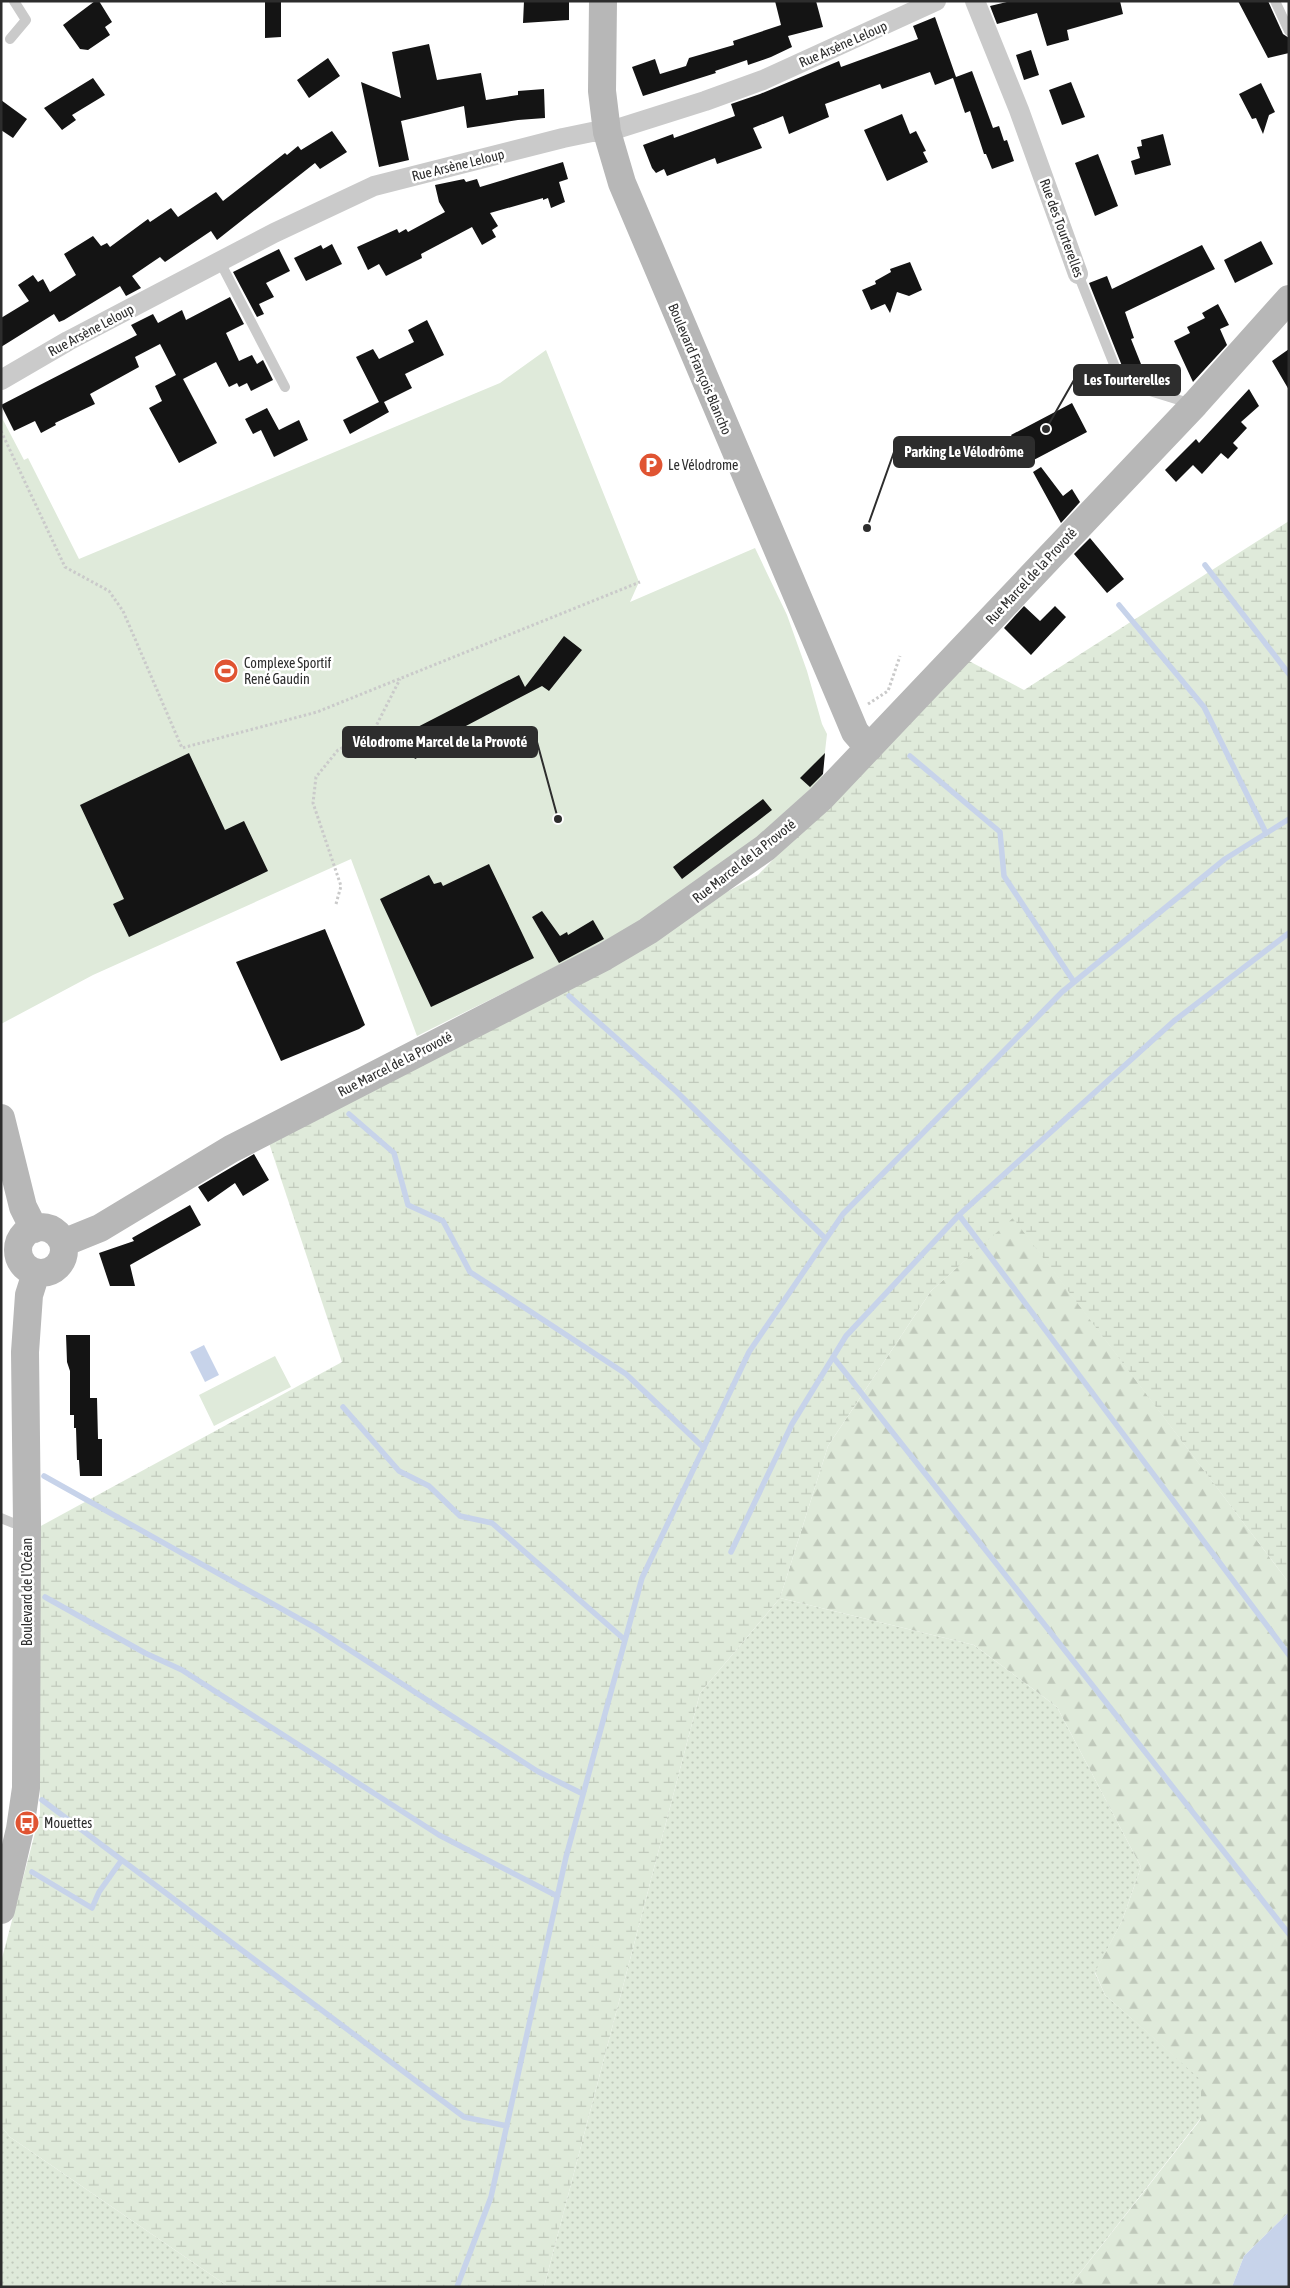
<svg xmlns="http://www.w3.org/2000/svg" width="1290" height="2288" font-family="'Asap Condensed',sans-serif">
  <defs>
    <pattern id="grass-dots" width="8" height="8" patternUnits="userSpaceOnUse" patternTransform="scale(1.25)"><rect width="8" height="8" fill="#dfeada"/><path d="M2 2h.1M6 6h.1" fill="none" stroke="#c0c9bb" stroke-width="1.8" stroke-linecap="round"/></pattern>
    <pattern id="forest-firs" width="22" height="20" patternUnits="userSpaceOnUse" patternTransform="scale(1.25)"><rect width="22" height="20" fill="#dfeada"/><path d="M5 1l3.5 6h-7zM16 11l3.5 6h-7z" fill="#c0c9bb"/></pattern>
    <pattern id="wetland-marsh" width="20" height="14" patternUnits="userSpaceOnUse" patternTransform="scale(1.25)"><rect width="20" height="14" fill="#dfeada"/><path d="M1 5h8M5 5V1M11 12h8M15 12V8" fill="none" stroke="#c0c9bb"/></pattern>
  </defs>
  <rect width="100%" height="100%" fill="#fff"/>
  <!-- grass -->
  <path fill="url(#grass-dots)" d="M780,1598l194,47 83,62 84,160 -19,54 -27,52 10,22 96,84v39l-132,169h-525l156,-594z
    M1,2126l9,11 219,150h-228z"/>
  <!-- forest -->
  <path fill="url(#forest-firs)" d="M1013,1217l276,366v629l-45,44 -12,31h-163l132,-168v-39l-96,-85 -10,-23 27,-51 19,-54 -84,-160 -83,-62 -194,-47 48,-152 103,-155z"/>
  <!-- wetland -->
  <path fill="url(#wetland-marsh)" d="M1289,521v1062l-276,-365 -82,73 -103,155 -48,152 -80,95 -156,594h-315l-219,-150 -9,-11v-164l39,-148 -1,-287 303,-165 -74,-222 490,-265 209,-215 57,30z"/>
  <!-- garden -->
  <path fill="#dfeada" d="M546,350l93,232 -9,20 125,-54 32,67 20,56 15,53 5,10 -5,44c-45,42 -89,84 -140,117 -84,54 -176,96 -265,141l-66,-177 -258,116 -92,49v-608l23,44 4,-2 51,101 421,-176z
    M275,1356l16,31 -77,39 -15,-31z"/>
  <!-- water -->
  <path fill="#c7d3ea" d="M204,1345l15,30 -14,7 -15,-30z
    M1289,2212v75h-57l12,-31z"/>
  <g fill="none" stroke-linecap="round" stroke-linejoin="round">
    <!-- stream -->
    <path stroke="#c7d3ea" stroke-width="5.5" d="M1205,565l84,109
      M1119,605l85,102 62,126
      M910,756l90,76 4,44 70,106
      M569,996l108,96 149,147
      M349,1114l45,39 14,52 35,16 27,51 156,102 78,74
      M959,1215l330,440
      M833,1357l456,577
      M343,1407l56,64 30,15 31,30 32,7 133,117
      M44,1476l270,151 223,144 46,23
      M731,1552l61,-128 54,-88 113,-121 215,-194 115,-88
      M45,1597l100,56 37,17 257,165 118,61
      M42,1800l422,317 43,9
      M32,1872l60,36 7,-16 22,-31
      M457,2287l34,-90 75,-340 76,-279 107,-226 94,-138 219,-222 163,-133 64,-40"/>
  </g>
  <!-- building -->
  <path fill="#141414" d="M95,1h4l13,21 -7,5 5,8 -22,15 -8,-1 -17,-24z
    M265,1h16v36l-16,1z
    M524,1h45v19l-46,3z
    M775,1h41l7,26 -35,9 4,11 -21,10 -23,8 -1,-5 -32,11 1,2 -73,23 -11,-29 23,-8 5,15 26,-8 3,-8 45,-13 -1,-4 48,-16z
    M1011,1h109l3,13 -56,16 2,10 -22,6 -10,-33 -40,11 -7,-18z
    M1238,1h30l15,33 6,4v15l-21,5z
    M935,17l21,60 16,-6 21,57 6,-2 5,15 3,-1 7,21 -22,8 -6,-15h-2l-14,-43 -5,2 -12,-35 -18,7 -5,-13 -48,17 -2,-5 -55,20 4,13 -40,17 -6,-18 -30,12 9,20 -45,16 -2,-6 -48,18 -3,-7 -8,4 -4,-5 -9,-23 30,-11 1,4 61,-22 -4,-12 29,-10 79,-33 2,6 77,-28 -5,-13z
    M429,44l8,36 44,-7 5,27 32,-5v-4l26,-2 1,29 -27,2 -51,8 -3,-22 -63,15 8,39 -30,7 -18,-85 40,16 -9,-46z
    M1031,50l8,25 -15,5 -8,-25z
    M328,58l12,18 -31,22 -12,-18z
    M93,78l12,17 -33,20 4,5 -14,10 -18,-22z
    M1071,82l14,35 -23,8 -13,-35z
    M1261,83l14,29 -6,3 -6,19 -7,-16 -4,1 -13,-25z
    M1,100l26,19 -14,19 -12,-8z
    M902,114l8,20 6,-3 10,20 -3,1 5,10 -41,19 -23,-51z
    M332,131l15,21 -27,17 -5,-6 -98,77 -6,-9 -46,31 -5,-5 -28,19 9,12 -15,8 -6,-10 -56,34 -5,2 -5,-8 -53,33v-29l28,-17 -11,-16 15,-10 5,7 5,-3 7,13 26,-17 -12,-21 29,-18 8,10 6,-3 3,4 38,-28 2,3 21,-14 7,9 38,-25 7,9 62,-48 2,2 11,-9 3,4z
    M1163,134l8,31 -36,10 -4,-14 9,-3 -3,-11 5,-1 -1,-6z
    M1098,154l20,52 -23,10 -20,-53z
    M563,162l5,17 -9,3 6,20 -14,6 -3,-10 -5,2v-2l-53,15 8,13 -6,4 4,7 -14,8 -10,-18 -51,27 1,4 -36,18 -7,-12 -11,6 -11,-23 40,-18 2,4 7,-4 2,3 37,-20 -6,-10 -4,-17 29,-6 2,3 11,-3 3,8z
    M1261,241l12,23 -38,19 -11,-23z
    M332,244l10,20 -36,17 -12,-23 27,-13 2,4z
    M1202,245l13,24 -90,43 9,26 -3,1 12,30 -17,7 -37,-93 18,-7 5,13z
    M279,249l11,22 -24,12 8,14 -15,7 5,10 -7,3 -24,-45z
    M910,262l12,28 -13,6 -12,-4 -7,21 -5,-9 -14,6 -9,-20 14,-6 -1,-3 16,-9 -1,-3z
    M230,297l14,27 -18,9 13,28 13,-6 5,9 6,-4 10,20 -22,11 -4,-8 -8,4 -2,-4 -8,4 -13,-25 -33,17 34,64 -38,20 -30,-55 13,-7 -7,-15 21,-11 -16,-31 -25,13 4,10 -49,27 5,10 -40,19 1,2 -15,8 -6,-12 -21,10 -13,-26 136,-70 -6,-10 22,-11 5,9 24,-13 4,10z
    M1218,304l11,21 -9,4 7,16 -34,37 -19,-41 16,-8 -3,-6 18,-9 -3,-5z
    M427,320l17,35 -39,19 7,14 -28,14 5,10 -39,22 -7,-14 36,-18 -23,-45 17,-8 6,10 35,-17 -6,-12z
    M1289,349v41l-17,-29z
    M1249,389l10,17 -18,16 6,6 -14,15 5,5 -10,11 -7,-6 -19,21 -9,-9 -17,17 -11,-12 31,-31 3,4z
    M1072,403l15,29 -59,31 -17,-28z
    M267,408l12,22 20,-10 9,20 -34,17 -13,-27 -8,4 -8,-15z
    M1041,467l22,29 9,-7 8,13 -19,21 -28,-51z
    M1090,538l34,41 -17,14 -33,-39z
    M1024,606l16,15 15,-15 11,11 -35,38 -27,-27z
    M564,636l18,14 -33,41 -7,-5 -78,41 3,6 -52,26 -13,-24 117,-60 6,12z
    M189,753l36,77 19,-9 24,50 -139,66 -16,-33 11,-5 -44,-94z
    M825,753l-2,21 -13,13 -10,-9z
    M763,799l9,11 -90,69 -9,-12z
    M489,864l45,94 -103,49 -51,-108 49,-24 5,9 7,-2 2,4z
    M542,911l18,25 7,-4 1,3 25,-15 11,19 -45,24 -27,-46z
    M325,929l40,96 -6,4 -78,32 -45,-99z
    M254,1154l15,26 -26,16 -8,-13 -27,19 -10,-15z
    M190,1205l11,20 -71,40 5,21h-25l-11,-33 35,-12 -2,-3z
    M66,1335h24v63h7l1,41h4v37h-22l-1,-16h-2l-1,-32h-2v-13h-4v-44l-3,-9z"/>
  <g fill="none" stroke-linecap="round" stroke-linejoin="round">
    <!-- path -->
    <path stroke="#cacaca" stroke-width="3" stroke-dasharray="2.5 2.5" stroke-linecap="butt" d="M1,431l64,136 44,24 14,20 59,137 135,-36 323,-130
      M868,704l20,-13 12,-35
      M336,904l5,-18 -28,-83 3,-26 22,-27 35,-18 27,-53"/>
    <!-- lane -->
    <path stroke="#cacaca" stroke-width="10" d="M1275,1l14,30
      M10,39l16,-19 -12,-19
      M220,262l65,125
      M1078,274l43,108 71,22
      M1,1518l12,5 13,1"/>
    <!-- street -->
    <path stroke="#cacaca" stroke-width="20" d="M975,1l44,109 59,164
      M1,380l67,-39 206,-108 100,-47 189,-48 29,-6h15l98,-31 58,-21 173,-79"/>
    <!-- secondary -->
    <path stroke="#b7b7b7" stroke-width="28" d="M603,1l-1,90 5,41 15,51 225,530 8,19 14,16
      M1,1118l22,89 11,22
      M18 1250a23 23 0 1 1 46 0a23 23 0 1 1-46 0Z
      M63,1243l37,-15 131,-79 373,-192 44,-26 117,-83 56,-50 374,-394 94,-105
      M1,1910l19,-81 6,-41 1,-264 -2,-172 4,-57 7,-22"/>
  </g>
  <!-- icons -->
  <defs>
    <symbol id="parking-disc" viewBox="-11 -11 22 22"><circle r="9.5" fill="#e05432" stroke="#fff"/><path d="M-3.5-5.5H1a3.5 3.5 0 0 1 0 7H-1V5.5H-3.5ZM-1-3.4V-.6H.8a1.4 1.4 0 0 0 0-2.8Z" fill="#fff"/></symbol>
    <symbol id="stadium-disc" viewBox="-11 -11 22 22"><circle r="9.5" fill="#e05432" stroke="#fff"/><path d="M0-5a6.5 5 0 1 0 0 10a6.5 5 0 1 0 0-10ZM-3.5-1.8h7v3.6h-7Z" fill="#fff"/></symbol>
    <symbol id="bus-disc" viewBox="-11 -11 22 22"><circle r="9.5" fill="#e05432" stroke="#fff"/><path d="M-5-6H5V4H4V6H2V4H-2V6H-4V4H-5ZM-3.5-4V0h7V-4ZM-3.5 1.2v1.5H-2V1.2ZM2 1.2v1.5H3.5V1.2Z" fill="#fff"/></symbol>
  </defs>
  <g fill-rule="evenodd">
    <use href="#parking-disc" x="637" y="451" width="28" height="28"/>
    <use href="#stadium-disc" x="212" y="657" width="28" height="28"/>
    <use href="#bus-disc" x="13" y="1809" width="28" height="28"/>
  </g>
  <g text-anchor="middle" stroke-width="5" stroke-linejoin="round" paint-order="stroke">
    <!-- street labels -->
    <g font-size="14" fill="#2d2d2d" stroke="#fff">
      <text transform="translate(843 44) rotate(-24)" y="5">Rue Arsène Leloup</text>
      <text transform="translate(458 165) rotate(-14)" y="5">Rue Arsène Leloup</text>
      <text transform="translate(1062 228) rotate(70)" y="5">Rue des Tourterelles</text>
      <text transform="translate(91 330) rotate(-28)" y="5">Rue Arsène Leloup</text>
      <text transform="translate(700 369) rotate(67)" y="5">Boulevard François Blancho</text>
      <text transform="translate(1031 576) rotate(-47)" y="5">Rue Marcel de la Provoté</text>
      <text transform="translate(744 861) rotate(-38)" y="5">Rue Marcel de la Provoté</text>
      <text transform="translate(395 1064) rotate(-27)" y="5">Rue Marcel de la Provoté</text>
      <text transform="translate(27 1592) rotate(-90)" y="5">Boulevard de l'Océan</text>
    </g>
    <!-- poi labels -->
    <g font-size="14" fill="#2d2d2d" stroke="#fff" text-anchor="start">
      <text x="668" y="470">Le Vélodrome</text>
      <text x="244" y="668">Complexe Sportif<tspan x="244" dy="16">René Gaudin</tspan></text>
      <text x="44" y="1828">Mouettes</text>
    </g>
  </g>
  <!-- callouts -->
  <path fill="none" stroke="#2d2d2d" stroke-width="2" d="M1046 429L1074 380M867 528L894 452M558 819L537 742"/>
  <g fill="#2d2d2d" stroke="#fff" stroke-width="2">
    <circle cx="1046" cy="429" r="5"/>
    <circle cx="867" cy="528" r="5"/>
    <circle cx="558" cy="819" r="5"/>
  </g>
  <g fill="#2d2d2d" stroke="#2d2d2d" stroke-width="2">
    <rect x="1074" y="365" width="106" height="30" rx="5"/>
    <rect x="894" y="437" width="140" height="30" rx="5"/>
    <rect x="343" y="727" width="194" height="30" rx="5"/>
  </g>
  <g font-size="15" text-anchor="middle" font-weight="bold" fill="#fff">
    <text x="1127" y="385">Les Tourterelles</text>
    <text x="964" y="457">Parking Le Vélodrôme</text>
    <text x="440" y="747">Vélodrome Marcel de la Provoté</text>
  </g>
  <!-- border -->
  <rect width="1290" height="2288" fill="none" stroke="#2d2d2d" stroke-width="5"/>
</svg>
